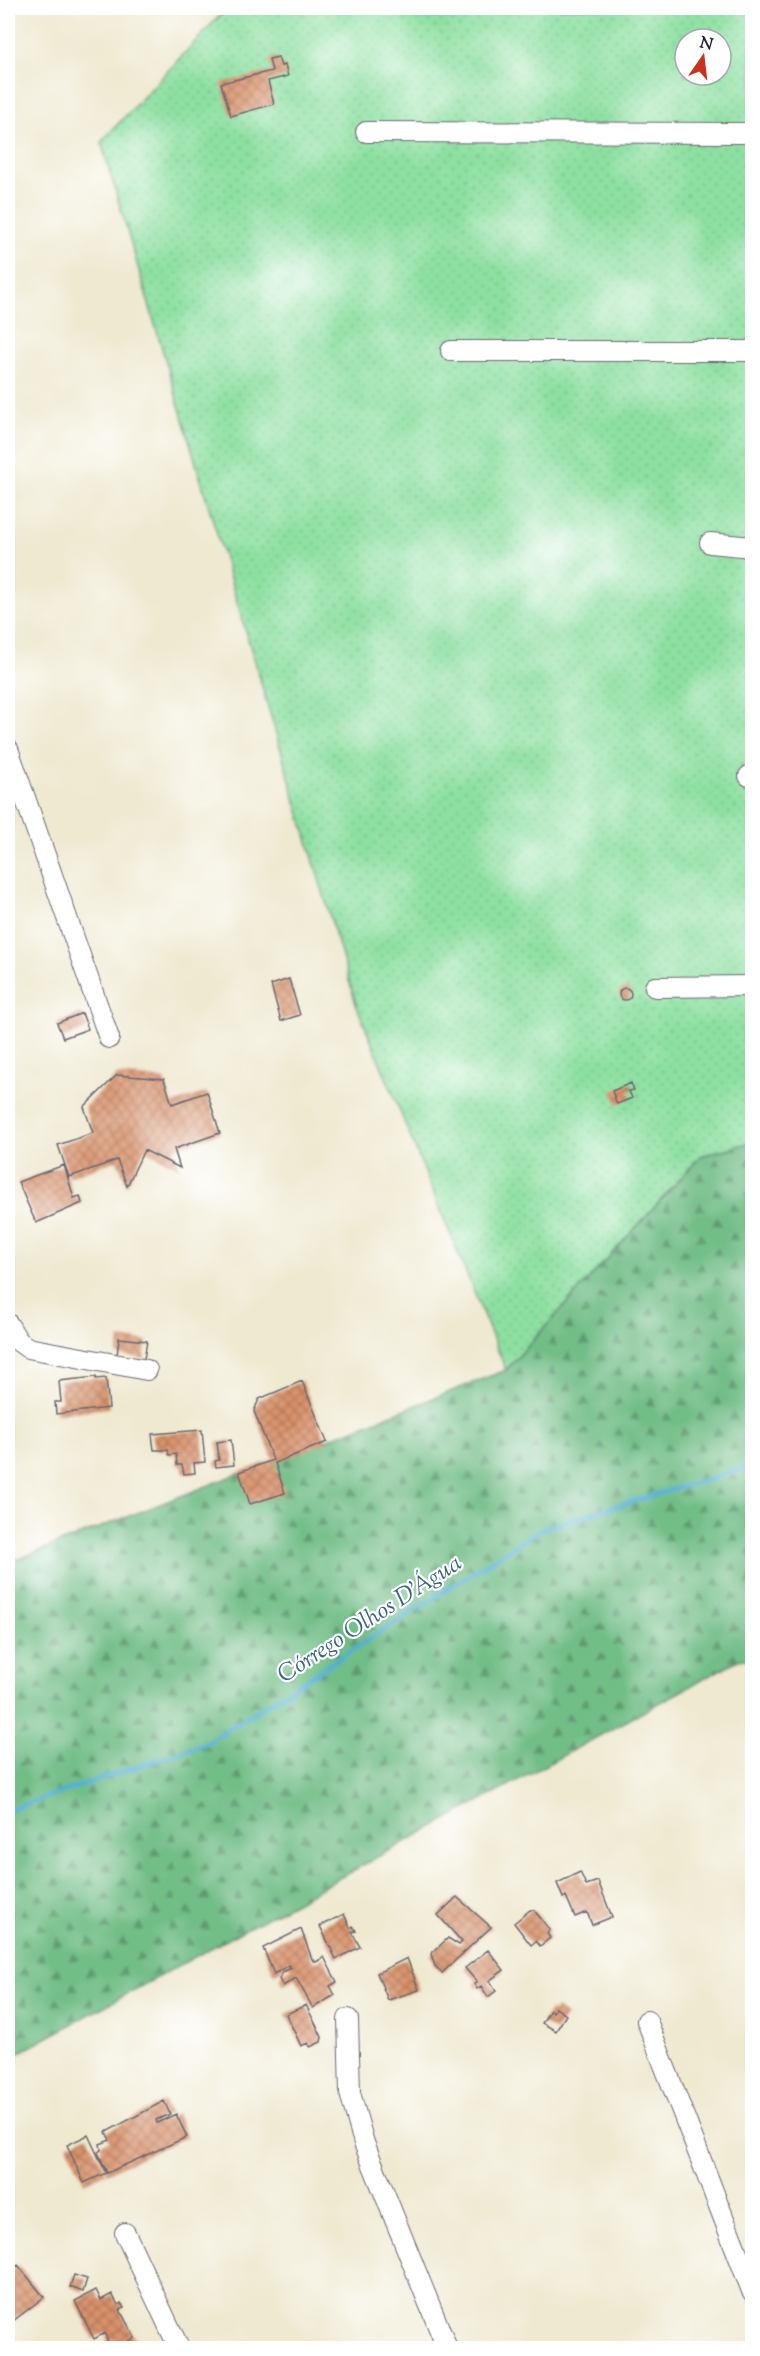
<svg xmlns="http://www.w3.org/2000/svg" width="760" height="2356" font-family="'Sorts Mill Goudy',serif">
  <defs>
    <pattern id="grass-dots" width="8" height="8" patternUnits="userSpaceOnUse" patternTransform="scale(1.5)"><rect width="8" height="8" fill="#8de0a1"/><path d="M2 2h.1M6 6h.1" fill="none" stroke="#79c08c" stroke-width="1.8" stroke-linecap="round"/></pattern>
    <pattern id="forest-firs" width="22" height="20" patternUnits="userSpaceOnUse" patternTransform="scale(1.5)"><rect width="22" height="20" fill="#72be87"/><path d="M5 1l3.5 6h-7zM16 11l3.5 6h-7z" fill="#5d9a70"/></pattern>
    <pattern id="building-cross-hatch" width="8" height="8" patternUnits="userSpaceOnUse" patternTransform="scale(1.5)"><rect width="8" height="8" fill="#d9926a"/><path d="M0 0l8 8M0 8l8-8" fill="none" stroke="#b07758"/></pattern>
  </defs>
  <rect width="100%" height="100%" fill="#fff"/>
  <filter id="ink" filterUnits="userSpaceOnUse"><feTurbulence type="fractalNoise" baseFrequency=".0167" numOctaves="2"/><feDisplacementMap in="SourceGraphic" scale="12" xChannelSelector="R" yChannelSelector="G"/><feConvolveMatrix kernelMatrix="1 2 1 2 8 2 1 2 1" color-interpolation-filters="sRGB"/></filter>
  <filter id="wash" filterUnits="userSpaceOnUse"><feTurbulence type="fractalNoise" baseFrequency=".008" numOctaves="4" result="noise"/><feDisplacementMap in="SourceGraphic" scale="24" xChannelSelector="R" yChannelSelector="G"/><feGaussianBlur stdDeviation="1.35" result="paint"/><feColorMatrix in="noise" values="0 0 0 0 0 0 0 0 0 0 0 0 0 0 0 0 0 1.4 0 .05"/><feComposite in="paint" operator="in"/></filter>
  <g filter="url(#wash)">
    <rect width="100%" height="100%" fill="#efe9d0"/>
    <!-- grass -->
    <path fill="url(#grass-dots)" stroke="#58816e" stroke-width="1.5" fill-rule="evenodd" d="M227,8h525v1134l-51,14 -195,214 -150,-366 -255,-862zM685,39h36v36h-36z"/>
    <!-- forest -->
    <path fill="url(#forest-firs)" stroke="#4a7061" stroke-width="1.5" d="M752,1142v516l-14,2 -730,399v-496l498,-193 195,-214z"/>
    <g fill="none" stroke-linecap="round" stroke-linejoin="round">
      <!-- stream -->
      <path stroke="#54b0d2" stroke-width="5" d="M8,1810l197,-66 338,-216 209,-62"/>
    </g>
    <g id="blocks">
      <!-- building -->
      <path fill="url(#building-cross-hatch)" d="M278,57l3,9 4,-1 3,11 -20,5 6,23 -43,12 -10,-33 51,-12 -3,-12z
        M289,979l11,36 -19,6 -10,-36z
        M619 994a6 6 0 1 1 12 0a6 6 0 1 1-12 0Z
        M82,1013l6,16 -25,9 -6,-15z
        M117,1075l47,4 8,25 35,-12 13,41 -46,16 6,19 -36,-18 -17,36 -10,-26 -48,17 -11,-32 35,-12 -9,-26z
        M631,1083l3,7 -5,1 3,7 -15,6 -5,-13z
        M64,1165l10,33 6,-2 2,7 -46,20 -18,-41z
        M119,1338l28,3 -3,18 -27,-4z
        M96,1377v2l10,-1 3,30 -53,6 -1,-12h6l-2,-21z
        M302,1381l25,61 -52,21 10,30 -35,11 -11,-32 34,-12 -19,-49 5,-12z
        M202,1430l3,32 -11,1 1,10 -11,1 -2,-9h-5l-1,-11 -7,1 -1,-5h-14l-2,-16z
        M231,1440l3,25 -18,2 -1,-6 4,-1 -2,-18z
        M580,1872l6,13 12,-4 14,36 -20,8 -5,-13 -12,5 -9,-21 -3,2 -6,-15z
        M457,1897l34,30 -49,46 -7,-7 -4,-12 17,-16 11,7 3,-3 -24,-27z
        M530,1910h4l16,20 -3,3 3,5 -10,8 -4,-5 -5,4 -17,-22z
        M344,1914l6,14 3,-2 3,5 -4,1 8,15 -24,12 -16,-33z
        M301,1929l11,30 4,3 8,-5 13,25 -7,4 5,9 -22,13 -17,-30 -13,8 -4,-7 4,-7 8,-4 -2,-3 -15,9 -11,-26z
        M488,1950l16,20 -15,11 7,10 -8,6 -7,-11 -4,3 -3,-5 3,-2 -12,-14z
        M407,1958l12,32 -31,10 -11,-27z
        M306,2005l16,32 -1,5 -11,5 -2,-4 -7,3 -15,-32z
        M556,2008l10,7 -10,16 -14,-8 8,-13 3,2z
        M164,2101l6,13 -14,6 1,3 19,-9 11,23 -80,36 -9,-21 3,-2 -1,-6 10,-4 -4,-8z
        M88,2135l18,38 -22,10 -17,-38z
        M18,2265l26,32 -36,28v-52z
        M74,2275l13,4 -4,13 -13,-5z
        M96,2290l5,10 11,-6 6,11 3,-2 3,5 -4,2 15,28 -20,10 -7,-5 -3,-10 -11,6 -19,-38z"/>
    </g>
  </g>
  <g filter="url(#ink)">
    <use href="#blocks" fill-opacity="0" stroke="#6a686f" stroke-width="1.5"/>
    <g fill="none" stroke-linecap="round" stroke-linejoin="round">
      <defs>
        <path id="street" d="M366,132l386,1
          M451,351h301
          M710,543l42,4
          M8,749l101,289
          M749,776h3
          M655,987l97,-1
          M8,1324l10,17 10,7 119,22
          M348,2019l2,74 14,50 83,205
          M647,2021l105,270
          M125,2233l54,115"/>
      </defs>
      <!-- street casing -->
      <use href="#street" stroke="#6a686f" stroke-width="22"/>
      <!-- street -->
      <use href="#street" stroke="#fff" stroke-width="20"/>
    </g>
  </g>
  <g text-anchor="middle" stroke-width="4.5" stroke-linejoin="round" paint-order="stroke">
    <!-- water labels -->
    <g font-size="24" font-style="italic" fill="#38627f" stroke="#fff">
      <text transform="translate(369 1618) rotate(-33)" y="8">Córrego Olhos D'Água</text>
    </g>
  </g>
  <!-- margin -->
  <rect width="760" height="2356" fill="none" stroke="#fff" stroke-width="30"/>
  <!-- north arrow -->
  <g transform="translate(703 57) rotate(14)"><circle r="28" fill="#ffffff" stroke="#a7a7b1" stroke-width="1.5"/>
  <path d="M0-4.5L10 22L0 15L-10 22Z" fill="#c8321e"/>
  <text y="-9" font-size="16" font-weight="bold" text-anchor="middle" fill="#22223b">N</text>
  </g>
</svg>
